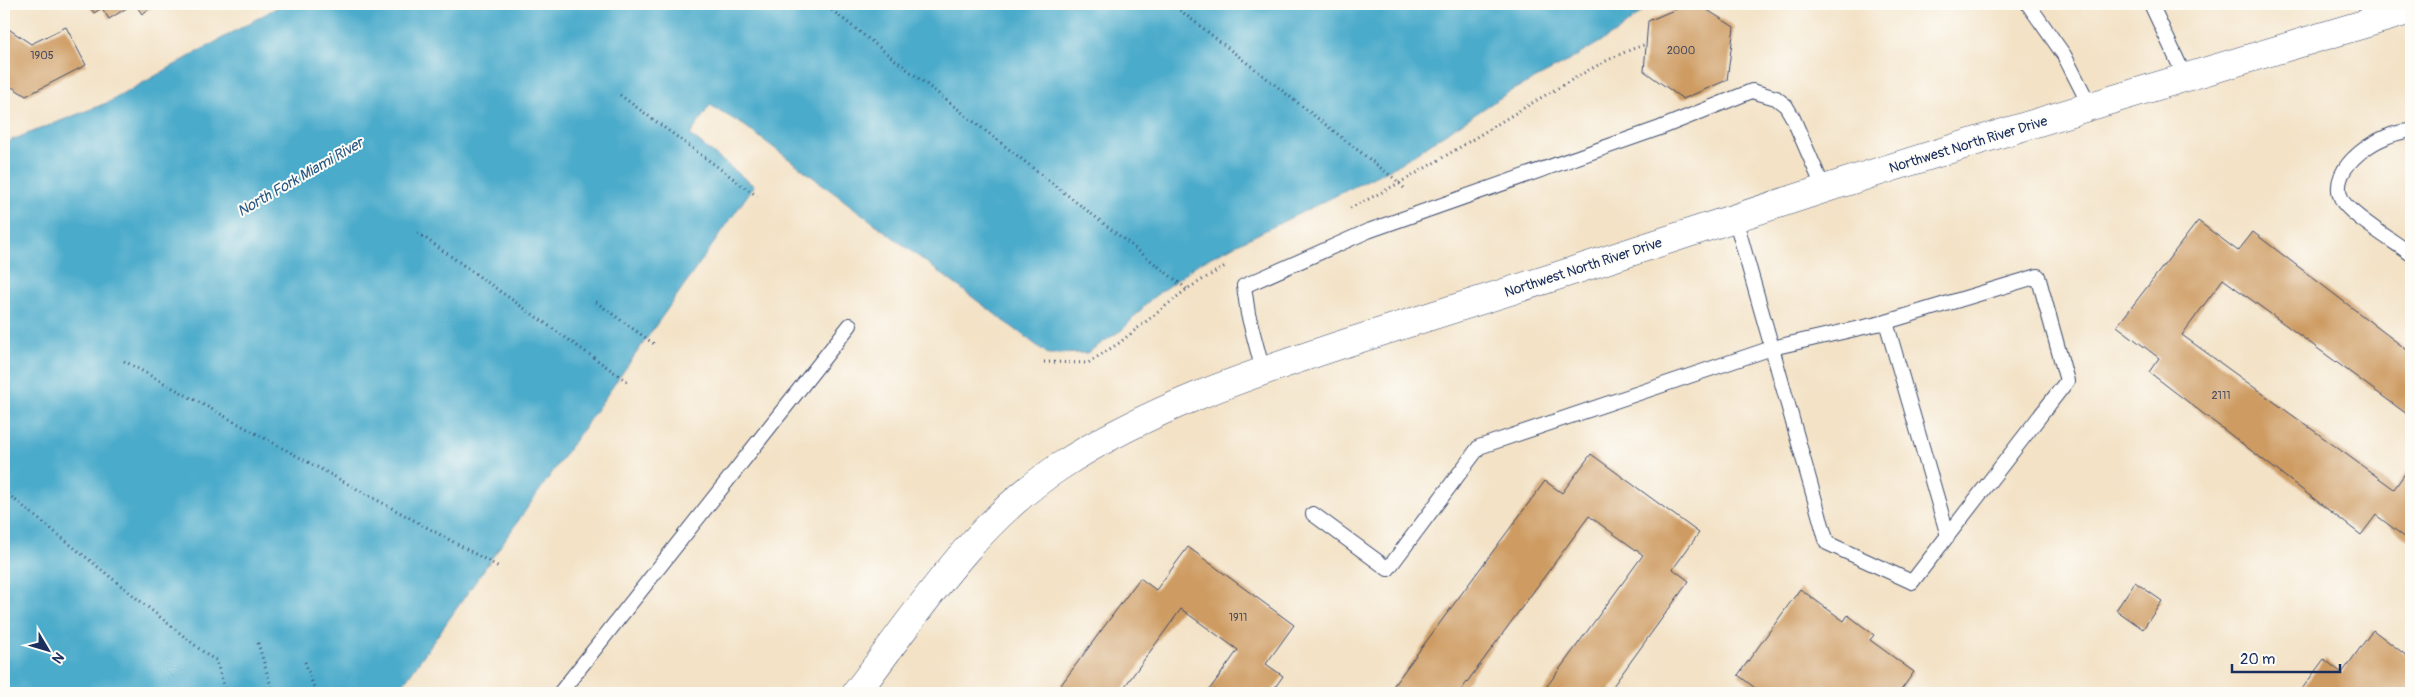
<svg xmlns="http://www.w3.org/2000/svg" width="2415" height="697" font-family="Pangolin,sans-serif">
  <rect width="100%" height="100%" fill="#fdfcf7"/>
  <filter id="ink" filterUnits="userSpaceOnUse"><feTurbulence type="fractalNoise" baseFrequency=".02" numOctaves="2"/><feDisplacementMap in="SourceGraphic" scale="10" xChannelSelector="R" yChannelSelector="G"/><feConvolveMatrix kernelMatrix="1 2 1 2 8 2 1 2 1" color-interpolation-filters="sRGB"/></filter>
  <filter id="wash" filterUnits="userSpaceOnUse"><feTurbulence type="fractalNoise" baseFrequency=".0096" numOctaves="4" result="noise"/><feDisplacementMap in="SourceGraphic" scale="20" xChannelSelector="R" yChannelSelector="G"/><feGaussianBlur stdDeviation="1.12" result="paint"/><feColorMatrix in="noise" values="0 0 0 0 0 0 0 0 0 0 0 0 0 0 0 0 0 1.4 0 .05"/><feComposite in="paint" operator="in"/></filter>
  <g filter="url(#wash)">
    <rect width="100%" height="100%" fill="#f3e2c6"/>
    <!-- water -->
    <path fill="#4cabcb" stroke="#346d94" d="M283,4h1353l8,6 -24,20 -55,33 -56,29 -113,74 -197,97 -48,36 -28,30 -36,24 -39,1 -303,-228 -35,-21 -20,30 64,51 -357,507h-393v-550l105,-41z"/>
    <g id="blocks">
      <!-- building -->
      <path fill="#ce9b62" d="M88,4h45l-24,15 -7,-11 -8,5z
        M135,4h21l-14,10z
        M1688,4h10l36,23 -7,53 -44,19 -39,-28 4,-50z
        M4,26l27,18 35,-17 20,38 -60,31 -22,-14z
        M2198,221l40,30 15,-19 158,121v64l-188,-138 -41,56 212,154 17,-24v77l-35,-27 -15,20 -212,-163 10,-14 -42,-32z
        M1591,454l108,79 -26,36 16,12 -81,112h-66l101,-138 -54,-39 -130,177h-71l157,-212 17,12z
        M1188,547l106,78 -28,39 17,12 -12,17h-64l31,-43 -57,-41 -61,84h-65l85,-115 16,12z
        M2135,582l27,19 -19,28 -27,-19z
        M1800,589l44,32 4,-6 26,20 -4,5 44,32 -15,21h-141l1,-2 -21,-16z
        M2373,630l38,29v34h-112l25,-34 18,14z"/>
    </g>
  </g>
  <g filter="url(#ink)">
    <use href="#blocks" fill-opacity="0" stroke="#3b4a6e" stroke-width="1"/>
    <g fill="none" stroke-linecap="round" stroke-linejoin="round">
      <defs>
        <path id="service" d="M2028,4l36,51 26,51
          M2151,4l34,73
          M2367,4l4,18
          M2411,131c-29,0 -86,36 -69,69 7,14 54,43 69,54
          M2038,276l29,105 -155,201 -85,-39 -55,-195 114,-26z
          M1886,322l62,214
          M1263,371l-15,-57 -4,-28 124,-55 292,-103 92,-37 24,7 10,8 7,12 31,71
          M1313,514l75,55 91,-122 293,-99 -37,-130
          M560,693l290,-368"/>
        <path id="tertiary" d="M856,693c61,-80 117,-169 203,-226 88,-58 187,-91 287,-124 69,-22 138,-44 208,-66 91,-29 182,-60 273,-89 194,-62 389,-120 584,-178"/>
      </defs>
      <!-- service casing -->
      <use href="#service" stroke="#3b4a6e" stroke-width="16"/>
      <!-- tertiary casing -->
      <use href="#tertiary" stroke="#3b4a6e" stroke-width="29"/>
      <!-- path -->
      <path stroke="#3b4a6e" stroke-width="3" stroke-dasharray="1 4" stroke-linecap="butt" d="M824,4l363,285
        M1172,4l224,176 10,10
        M620,95l137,101
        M1350,208c73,-34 139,-81 208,-120 29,-17 57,-34 89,-44
        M418,233l210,149
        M596,302l58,42
        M124,361l375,206
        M1044,362l44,1 31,-20 68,-54 40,-24
        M4,491l203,164 9,5 10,33
        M258,643l15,50
        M305,662l11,31"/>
      <!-- service -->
      <use href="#service" stroke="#fff" stroke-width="14"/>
      <!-- tertiary -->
      <use href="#tertiary" stroke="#fff" stroke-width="28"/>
    </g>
  </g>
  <g text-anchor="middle" stroke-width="4" stroke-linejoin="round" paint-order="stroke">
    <!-- number labels -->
    <g font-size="11" fill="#484a5f">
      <text x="1681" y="54">2000</text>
      <text x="42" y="59">1905</text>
      <text x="2221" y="399">2111</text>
      <text x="1238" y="621">1911</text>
    </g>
    <!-- street labels -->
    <g font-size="14" fill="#1b2f5e" stroke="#fdfcf7">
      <text transform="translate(1968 144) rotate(-17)" y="5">Northwest North River Drive</text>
      <text transform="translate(1583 267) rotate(-18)" y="5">Northwest North River Drive</text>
    </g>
    <!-- water labels -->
    <g font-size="15" font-style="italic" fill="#2c5a84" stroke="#fdfcf7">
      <text transform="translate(300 177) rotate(-30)" y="5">North Fork Miami River</text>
    </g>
  </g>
  <!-- margin -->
  <rect width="2415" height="697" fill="none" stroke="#fdfcf7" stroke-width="20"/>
  <!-- north arrow -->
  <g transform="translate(48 650) rotate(128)" stroke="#fdfcf7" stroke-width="4" paint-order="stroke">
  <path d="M0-4L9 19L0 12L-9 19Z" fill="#1b2f5e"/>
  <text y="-8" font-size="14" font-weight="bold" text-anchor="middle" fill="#1b2f5e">N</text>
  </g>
  <!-- scale -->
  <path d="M2232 664v8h108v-8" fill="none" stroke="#1b2f5e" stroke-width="2.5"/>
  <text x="2240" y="664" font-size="15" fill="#1b2f5e" stroke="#fdfcf7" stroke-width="4" paint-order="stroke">20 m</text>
</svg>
